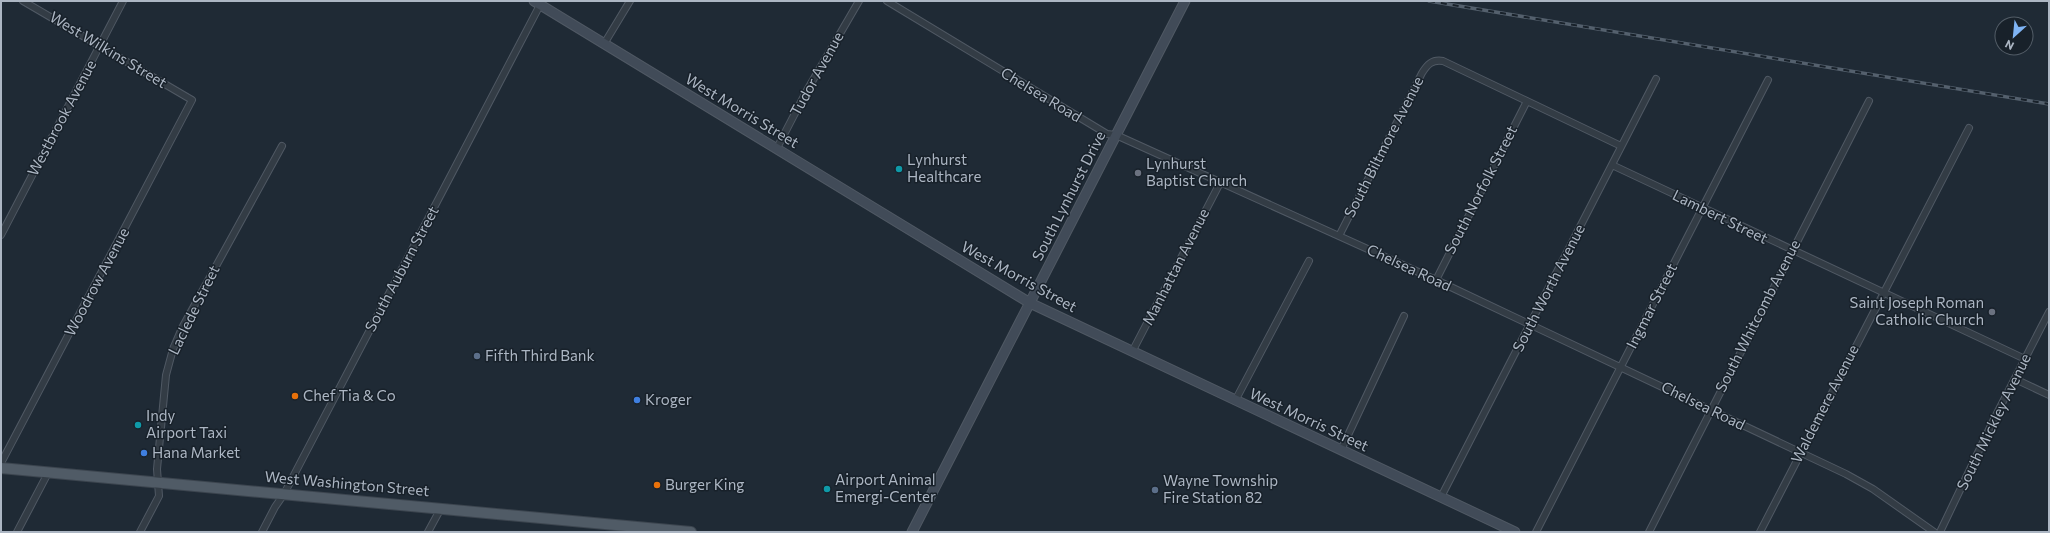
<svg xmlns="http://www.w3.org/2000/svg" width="2050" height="533" font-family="Commissioner,sans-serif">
  <rect width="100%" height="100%" fill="#1f2a35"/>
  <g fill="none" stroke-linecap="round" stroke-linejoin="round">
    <defs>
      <path id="street" d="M887,1l220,133 9,1 320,145 410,194 27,15 61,43
        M604,44l26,-43
        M777,148l29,-56 53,-91
        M1612,165l413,194
        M1,235l122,-234
        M1339,236l83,-163c5,-8 10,-14 21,-12l178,85
        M1436,280l91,-179
        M1132,352l88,-169
        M2015,379l34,16
        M1235,401l74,-140
        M1341,450l63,-134
        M1,463l191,-363 -169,-99
        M1441,497l215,-418
        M17,532l31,-59
        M140,532l19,-36 -2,-27 9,-94 7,-26 9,-21 100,-182
        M262,532l13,-25 9,-13 256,-489
        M428,532l13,-24
        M1536,532l232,-452
        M1649,532l220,-431
        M1760,532l209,-404
        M1940,532l54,-113 55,-107"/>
      <path id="secondary" d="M534,1l496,302 485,229
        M912,532l273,-531"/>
      <path id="primary" d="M1,468l690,64"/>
    </defs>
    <!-- street casing -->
    <use href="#street" stroke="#505964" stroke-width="8"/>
    <!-- secondary casing -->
    <use href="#secondary" stroke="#505964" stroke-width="11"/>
    <!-- primary casing -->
    <use href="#primary" stroke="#3c454f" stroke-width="12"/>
    <!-- street -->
    <use href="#street" stroke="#333c45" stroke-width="6"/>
    <!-- secondary -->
    <use href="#secondary" stroke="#414b58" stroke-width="9"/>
    <!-- primary -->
    <use href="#primary" stroke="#505b66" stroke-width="10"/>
    <defs>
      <path id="rail" d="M1429,1l620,103"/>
    </defs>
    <!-- rail casing -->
    <use href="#rail" stroke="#54606d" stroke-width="3.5"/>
    <!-- rail -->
    <use href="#rail" stroke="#18212a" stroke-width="2" stroke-dasharray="6" stroke-linecap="butt"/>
  </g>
  <!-- markers -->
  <g fill="#0f9aa8" stroke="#18212a" stroke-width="1.5">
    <circle cx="899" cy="169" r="4"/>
    <circle cx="138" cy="425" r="4"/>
    <circle cx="827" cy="489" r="4"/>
  </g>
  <g fill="#6b7280" stroke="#18212a" stroke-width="1.5">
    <circle cx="1138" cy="173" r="4"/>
    <circle cx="1992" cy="312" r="4"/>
  </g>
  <g fill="#5c6f8a" stroke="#18212a" stroke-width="1.5">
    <circle cx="477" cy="356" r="4"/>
    <circle cx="1155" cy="490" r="4"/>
  </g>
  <g fill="#e8710a" stroke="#18212a" stroke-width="1.5">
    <circle cx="295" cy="396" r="4"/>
    <circle cx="657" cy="485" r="4"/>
  </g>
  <g fill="#3f7fe0" stroke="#18212a" stroke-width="1.5">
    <circle cx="637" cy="400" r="4"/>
    <circle cx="144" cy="453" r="4"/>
  </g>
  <g text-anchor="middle" stroke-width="3" stroke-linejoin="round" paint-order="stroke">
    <!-- street labels -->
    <g font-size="15" fill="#acb6c3" stroke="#18212a">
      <text transform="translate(108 50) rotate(31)" y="5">West Wilkins Street</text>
      <text transform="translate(817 74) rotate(-61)" y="5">Tudor Avenue</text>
      <text transform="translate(1041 95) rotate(31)" y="5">Chelsea Road</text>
      <text transform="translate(742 111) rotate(31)" y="5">West Morris Street</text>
      <text transform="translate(62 118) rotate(-62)" y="5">Westbrook Avenue</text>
      <text transform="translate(1384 147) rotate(-63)" y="5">South Biltmore Avenue</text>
      <text transform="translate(1481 190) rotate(-63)" y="5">South Norfolk Street</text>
      <text transform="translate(1069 196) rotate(-63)" y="5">South Lynhurst Drive</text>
      <text transform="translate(1720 217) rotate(26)" y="5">Lambert Street</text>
      <text transform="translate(1176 267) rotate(-63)" y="5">Manhattan Avenue</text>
      <text transform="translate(1409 268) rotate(25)" y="5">Chelsea Road</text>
      <text transform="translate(402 269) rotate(-62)" y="5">South Auburn Street</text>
      <text transform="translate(1019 277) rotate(29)" y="5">West Morris Street</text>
      <text transform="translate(97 282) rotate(-62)" y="5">Woodrow Avenue</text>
      <text transform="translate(1549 288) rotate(-63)" y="5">South Worth Avenue</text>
      <text transform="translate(1652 306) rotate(-63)" y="5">Ingmar Street</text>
      <text transform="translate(194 310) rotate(-64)" y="5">Laclede Street</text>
      <text transform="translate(1758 316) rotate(-63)" y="5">South Whitcomb Avenue</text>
      <text transform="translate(1825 404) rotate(-63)" y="5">Waldemere Avenue</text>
      <text transform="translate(1703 406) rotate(26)" y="5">Chelsea Road</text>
      <text transform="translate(1309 420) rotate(25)" y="5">West Morris Street</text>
      <text transform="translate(1994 422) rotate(-64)" y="5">South Mickley Avenue</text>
      <text transform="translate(347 484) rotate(5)" y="5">West Washington Street</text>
    </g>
    <!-- poi labels -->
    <g font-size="15" fill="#acb6c3" stroke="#18212a" text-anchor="start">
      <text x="907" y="165">Lynhurst<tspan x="907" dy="17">Healthcare</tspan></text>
      <text x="1146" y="169">Lynhurst<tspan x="1146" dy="17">Baptist Church</tspan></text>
      <text x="1984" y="308" text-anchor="end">Saint Joseph Roman<tspan x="1984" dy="17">Catholic Church</tspan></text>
      <text x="485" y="361">Fifth Third Bank</text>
      <text x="303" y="401">Chef Tia &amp; Co</text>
      <text x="645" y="405">Kroger</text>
      <text x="146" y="421">Indy<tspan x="146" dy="17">Airport Taxi</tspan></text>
      <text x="152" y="458">Hana Market</text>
      <text x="835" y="485">Airport Animal<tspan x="835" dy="17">Emergi-Center</tspan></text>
      <text x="1163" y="486">Wayne Township<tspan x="1163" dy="17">Fire Station 82</tspan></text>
      <text x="665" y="490">Burger King</text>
    </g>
  </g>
  <!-- border -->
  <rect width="2050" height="533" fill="none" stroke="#acb6c3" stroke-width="4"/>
  <!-- north arrow -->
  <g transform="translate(2014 36) rotate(207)"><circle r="19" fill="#18212a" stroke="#535d67"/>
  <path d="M0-3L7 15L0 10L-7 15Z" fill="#7fb4f5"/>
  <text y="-6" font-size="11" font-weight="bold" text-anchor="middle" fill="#acb6c3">N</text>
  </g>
</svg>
